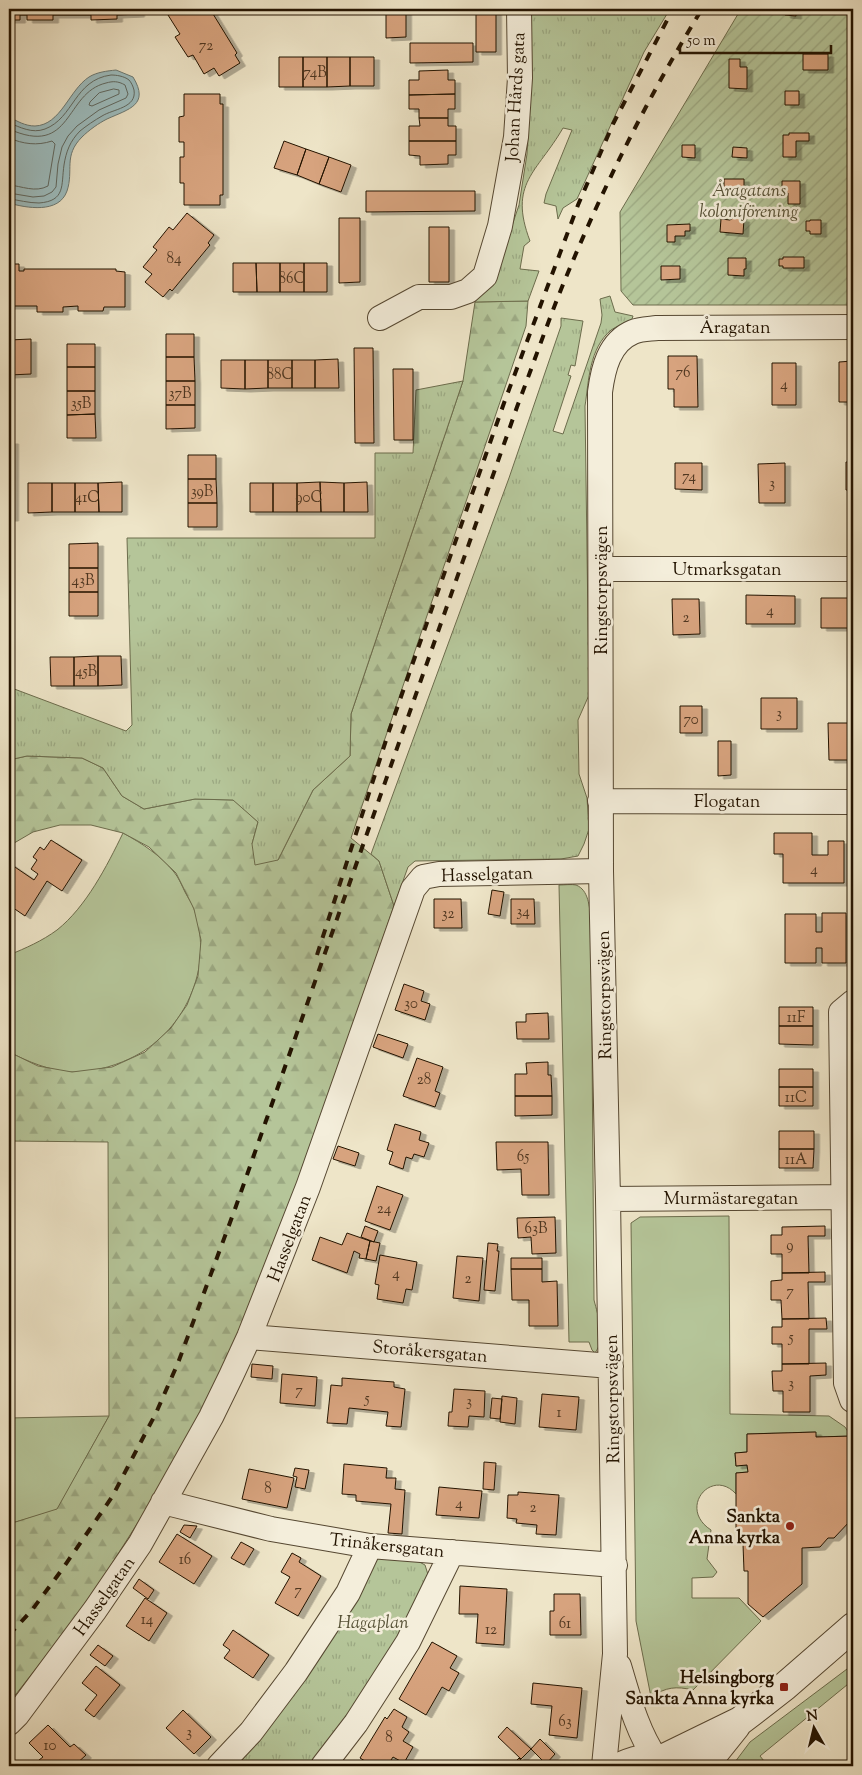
<svg xmlns="http://www.w3.org/2000/svg" width="862" height="1775" font-family="'Sorts Mill Goudy',serif">
  <defs>
    <pattern id="forest-firs" width="22" height="20" patternUnits="userSpaceOnUse" patternTransform="scale(1.25)"><rect width="22" height="20" fill="#b5c599"/><path d="M5 1l3.5 6h-7zM16 11l3.5 6h-7z" fill="#9ba882"/></pattern>
    <pattern id="park-tufts" width="24" height="20" patternUnits="userSpaceOnUse" patternTransform="scale(1.25)"><rect width="24" height="20" fill="#b5c599"/><path d="M3 7l-1-3M5 7V3M7 7l1-3M15 17l-1-3M17 17v-4M19 17l1-3" fill="none" stroke="#9ba882"/></pattern>
    <pattern id="garden-furrows" width="10" height="10" patternUnits="userSpaceOnUse" patternTransform="scale(1.25)"><rect width="10" height="10" fill="#b5c599"/><path d="M-1 1l2-2M0 10L10 0M9 11l2-2" fill="none" stroke="#9ba882"/></pattern>
    <filter id="shadow"><feDropShadow dx="5.5" dy="3" stdDeviation="0" flood-color="#0004"/></filter>
  </defs>
  <rect width="100%" height="100%" fill="#eee5c8"/>
  <filter id="stains"><feTurbulence type="fractalNoise" baseFrequency=".004" numOctaves="4"/><feColorMatrix values="0 0 0 0 .2 0 0 0 0 .09 0 0 0 0 .02 0 0 0 .5 -.17"/></filter>
  <radialGradient id="worn" r=".72"><stop offset=".6" stop-color="#630" stop-opacity="0"/><stop offset="1" stop-color="#630" stop-opacity=".3"/></radialGradient>
  <!-- grass -->
  <path fill="#b5c599" stroke="#6c6c4c" d="M123,833c20,11 37,22 51,39 5,6 8,14 11,20 3,6 7,11 9,17 21,59 -10,125 -65,150 -17,8 -40,14 -59,13 -22,-2 -41,-10 -61,-20v-97c17,-7 33,-14 48,-25 29,-23 50,-64 66,-97z
    M559,885c5,0 13,-1 17,0 13,5 13,22 15,33l3,382c4,16 12,38 1,53l-3,-3 -3,-8h-20z
    M729,1216l1,198 99,2 16,11 6,9 -35,1 -1,-5 -68,2v18l-12,1 1,13 11,-1 1,7 -12,1v21c-24,-27 -59,14 -25,36l-4,29 10,13 -4,5 -21,1v20h47l22,23 -68,69c-17,-4 -27,-3 -42,7l-15,-76 -5,-398 9,-6z
    M109,1416l-52,94 -48,14v-106z
    M853,1667v13l-93,76 8,10h-36l18,-24 97,-73z"/>
  <!-- forest -->
  <path fill="url(#forest-firs)" stroke="#6c6c4c" d="M528,301l-2,25 -175,512 28,23 15,45 -128,369 -84,178 -97,153 -76,97v-179l48,-15 52,-93 -1,-274 -99,-1v-89l29,14 34,6 40,-5 33,-15 26,-24 16,-23 11,-29 3,-36 -7,-31 -18,-36 -27,-26 -26,-14 -32,-8h-31l-27,7 -24,14v-86l18,-4 55,2 21,10 19,28 22,13 51,-10 39,1 24,22 -6,22 26,16 35,-70 37,-34 1,-42 112,-333 12,-79z"/>
  <!-- park -->
  <path fill="url(#park-tufts)" stroke="#6c6c4c" d="M530,9h140l-26,43 -67,147 -14,9 -5,11 -2,-13 -12,-3 2,-9 26,-64 -9,-2c-26,45 -55,55 -33,113l-6,5 -4,23 19,2 -11,30 -53,1 1,-4 21,-28 22,-65 8,-51 4,-70z
    M610,296l5,16 18,4 -1,3c-7,4 -15,7 -21,11 -22,19 -22,50 -26,76l4,289 -11,25 1,54 8,24 2,31 -5,15 -6,12 -17,3 -146,2 -7,6 -14,39 -15,-45 -8,-7 138,-376 52,-152v-8l22,3 -8,45 -4,-1 -3,10 3,1 -18,55 10,3 38,-111 1,-8 -2,-16z
    M463,381l-112,333 -1,42 -37,34 -35,70 -23,5 -3,-21 6,-22 -25,-22 -38,-1 -51,10 -22,-13 -19,-28 -21,-10 -55,-2 -18,4v-73l117,44 6,-6 -5,-187h248v-85h38l3,-63z
    M370,1558h42l13,7 5,16 -27,53 -87,132h-85z"/>
  <!-- garden -->
  <path fill="url(#garden-furrows)" stroke="#6c6c4c" d="M741,9h112v296h-220l-12,-14 -1,-79z"/>
  <!-- water -->
  <path fill="#9dbdbf" stroke="#6c7973" d="M116,70l17,7c17,28 -4,32 -26,42 -8,4 -18,11 -25,18 -19,19 -8,33 -15,54 -8,23 -41,17 -58,12v-86c8,4 16,9 26,9 26,-1 34,-36 54,-49 8,-5 18,-6 27,-7z"/>
  <g fill="none" stroke-linecap="round" stroke-linejoin="round">
    <!-- shore -->
    <path stroke="#606860" stroke-width="1" d="M114,89l5,1v4l-27,12 -3,-1 1,-3 9,-9z
      M9,123c11,4 23,11 36,6 29,-11 29,-49 66,-54 5,0 13,1 18,5 2,2 4,6 5,10 3,18 -21,19 -32,26 -7,4 -16,10 -22,15 -10,10 -14,21 -16,34 -3,20 2,36 -25,38 -11,0 -20,-3 -30,-4
      M9,129c64,29 55,-36 97,-46 7,-2 12,-2 19,2l3,9 -2,4 -27,12 -22,16 -9,10 -6,11 -4,17 -2,23 -4,5 -8,4 -11,1 -24,-4
      M9,138c14,6 28,8 43,3l3,3 -7,42c-13,7 -26,0 -39,-1"/>
  </g>
  <!-- building -->
  <path fill="#d7a37e" stroke="#231300" filter="url(#shadow)" d="M9,9h130v5l-22,1v4l-26,1v-5h-38v5h-26v-5h-7v5h-11z
    M179,9h31l27,44 -2,2 5,8 -21,13 -5,-8 -10,6 -11,-19 -5,2 -13,-20 5,-3 -12,-19z
    M386,9h20v28l-20,1z
    M476,9h20v43h-20z
    M785,9h11v7l-11,-1z
    M410,43h63v19l-63,1z
    M803,54h25v16h-25z
    M279,57h24v30h-24z
    M303,57h24v30h-24z
    M327,57h23v29l-23,1z
    M350,57h24v29h-24z
    M729,59h11v8h7v22l-18,-1z
    M448,70v10h7v14l-46,1v-15h10v-9z
    M785,91h14v14h-14z
    M184,94h36v10h3v91h-3v10h-36v-22h-4v-26h4v-15h-5v-25l5,-1z
    M455,94v15h-7v9h-29v-9h-10v-14z
    M419,118h29v8h8v15h-47v-15h11z
    M789,133h20v8h-13v16h-13v-22h6z
    M284,141l22,8 -9,26 -23,-7z
    M409,141h47v14h-8v9l-28,1v-9l-11,-1z
    M682,145h13v13l-13,-1z
    M733,147l14,1v10l-15,-1z
    M306,149l23,8 -10,27 -22,-9z
    M329,157l22,8 -10,27 -22,-8z
    M724,179h20v10h-20z
    M782,181h18v23h-12v-11h-6z
    M849,181h4v15l-5,-1z
    M366,191h109v20l-109,1z
    M187,213l27,22 -6,8 2,2 -38,46 -2,-2 -7,8 -18,-15 7,-8 -9,-7 14,-17 -4,-3 16,-20 4,3z
    M733,216h8v3h3l-1,15 -23,-2 1,-13 9,1 3,-2z
    M339,218h21v64l-21,1z
    M810,220h11v14h-11v-3h-4v-10h4z
    M690,224v7h-5v5h-10v6h-8v-17z
    M429,227h20v55h-20z
    M783,257h21v11h-21v-2h-4v-7h4z
    M728,258h18v11h-2v7l-16,-1z
    M233,263h23l1,29h-24z
    M256,263h24v29h-23z
    M280,263h24v29h-24z
    M304,263h23v29h-23z
    M9,264h10v7h5v-2h92v2l9,1v35h-21l-1,4h-25v-5l-15,1v5h-26v-6h-28z
    M661,266h19v13l-19,1z
    M166,334h28v23h-28z
    M31,339v35l-22,1v-35z
    M67,344h28v23h-28z
    M354,348h19l1,95h-19z
    M668,356h29l1,51h-24v-18h-6z
    M166,357h28l1,24h-29z
    M338,359l1,29h-24v-28z
    M221,360h24v29l-24,-1z
    M245,360h23v28l-23,1z
    M268,360h24v28h-24z
    M292,360h23v28h-23z
    M853,361v41h-14v-40z
    M772,363h24v42h-24z
    M67,367h28v24h-28z
    M393,369h20v71h-19z
    M166,381h29v24h-29z
    M67,391h28v23l-28,1z
    M166,405h29v23l-29,1z
    M95,414l1,24h-29v-23z
    M9,441h4v77h-4z
    M188,455h28v24h-28z
    M846,462h7v28h-7z
    M675,463h27v27l-27,-1z
    M785,463v40h-26l-1,-39z
    M188,479h28l1,24h-29z
    M122,482v30h-23l-1,-29z
    M320,482l1,30h-24v-29z
    M320,482l24,1v29h-23z
    M367,482l1,30h-24v-29z
    M28,483h24v29l-24,1z
    M52,483h23v29h-23z
    M75,483h23l1,29h-24z
    M250,483h23v29h-23z
    M273,483h24v29h-24z
    M188,503h29v24h-29z
    M98,543v25h-29v-24z
    M69,568h29v24h-29z
    M69,592h29v24h-29z
    M746,595l49,1v28h-49z
    M821,598h32v53h-2v-23h-30z
    M672,599h27l1,35 -27,1z
    M98,656h23l1,29 -24,1z
    M98,656v30h-24v-29z
    M50,657h24v29h-23z
    M761,698h36v31h-36z
    M680,706h22v27h-22z
    M828,723h25v37h-24z
    M718,741h13v34l-13,1z
    M774,833h38v22h16v-14h16v42h-61v-29h-9z
    M51,840l31,20 -20,31 -15,-10 -22,35 -16,-11v-42l25,17 4,-6 -7,-5 6,-9 -4,-3 7,-10 4,3z
    M492,890l12,2 -4,24 -12,-2z
    M434,899h27l1,29h-28z
    M511,899h23l1,25h-24z
    M822,913h24v50h-24v-15h-6v15h-31v-49h31v18h6z
    M404,984l20,7 -3,10 9,3 -5,16 -30,-10z
    M779,1007h34v19h-34z
    M548,1013l1,26h-32l-1,-17h10v-8z
    M779,1026h34v19l-34,-1z
    M378,1034l30,10 -5,14 -30,-11z
    M417,1058l26,9 -8,24 5,2 -5,14 -32,-11z
    M548,1062v13h3l1,21h-37v-22h12l-1,-11z
    M779,1069h34v18h-34z
    M779,1087h34v19h-34z
    M515,1096h37v19l-37,1z
    M395,1124l26,8 -2,8 10,3 -5,14 -10,-3 -2,5 -6,-2 -3,12 -14,-5 4,-12 -6,-2z
    M779,1131h35v18h-35z
    M496,1142h52l1,53h-27l-1,-26 -24,1z
    M338,1146l21,7 -4,13 -22,-7z
    M779,1149h35l-1,19h-34z
    M377,1186l26,9 -13,35 -25,-9z
    M555,1217l1,36 -24,1 -1,-17 -13,1 -1,-20z
    M365,1226l13,5 -4,11 -13,-5z
    M825,1226v10h-17l1,37h-27v-19h-11v-19h11v-8z
    M347,1233l23,8 -4,18 -7,-1 1,-4 -6,-3 -7,22 -35,-13 8,-23 22,8z
    M370,1241l10,2 -4,18 -10,-2z
    M488,1243l10,1 -1,7h2l-4,40 -11,-1z
    M380,1255l37,7 -5,28 -6,-1 -3,14 -26,-4 2,-14 -4,-1z
    M457,1256l26,2 -4,43 -26,-3z
    M511,1258h31v11h-31z
    M511,1269h31v13l15,-1 1,45h-29v-26h-17z
    M825,1272v10h-17l1,37h-27l-1,-19h-10v-19l11,-1v-7z
    M826,1318l1,11h-18v35h-27v-20h-10v-17h10v-8z
    M826,1363v12l-16,1v36h-27v-21h-10l-1,-20h10v-7z
    M252,1364l21,2 -1,13 -21,-2z
    M282,1374l35,3 -2,29 -35,-3z
    M342,1378l52,4v5l11,2 -4,38 -15,-1 2,-14 -39,-4 -2,16 -20,-1 4,-38 11,1z
    M454,1389l31,2 -1,26 -15,-1 -1,11 -20,-1 1,-14h3z
    M542,1394l37,3 -3,33 -37,-3z
    M502,1396l15,2 -2,26 -15,-2z
    M492,1398l10,1 -2,20 -10,-1z
    M816,1432v5l37,-1v84h-2l-17,18h-6l-8,9 -18,1v36l-39,33 -15,-13v-33h-4l-1,-27h5l-12,-11v-60l12,-1 -1,-7 -11,1 -1,-13 12,-1v-18z
    M484,1462l12,1 -2,27 -11,-1z
    M344,1464l43,4 -1,10h10l-1,11 10,1 -3,44 -14,-1 3,-29 -35,-3v-6l-14,-1z
    M295,1468l14,2 -4,19 -10,-2 2,-10 -4,-1z
    M249,1469l45,9 -7,30 -45,-9z
    M439,1487l43,4 -3,27 -43,-3z
    M518,1492l41,3 -3,40 -20,-1 1,-9 -21,-2 1,-4 -10,-1 1,-23h10z
    M184,1525l13,1 -7,12 -10,-6z
    M177,1534l35,22 -18,28 -35,-22z
    M241,1542l13,7 -10,16 -13,-7z
    M292,1553l9,5 -2,4 22,14 -23,40 -23,-13 15,-26 -9,-5z
    M139,1579l15,11 -6,9 -15,-11z
    M460,1586l47,3 -3,56 -28,-2 2,-29h-19z
    M554,1594h26l1,41h-31v-24h4z
    M145,1598l22,15 -18,28 -23,-15z
    M233,1630l36,25 -16,23 -29,-20 6,-8 -7,-5z
    M432,1642l25,14 -7,12 9,5 -10,18 -7,-4 -16,28 -27,-16z
    M98,1645l15,11 -8,10 -15,-11z
    M96,1666l24,19 -26,32 -9,-7 12,-15 -15,-12z
    M533,1683l49,5 -5,50 -28,-3 3,-29 -21,-2z
    M394,1709l13,8 -5,10 7,5 -6,9 10,6 -9,16 -11,-6 -6,9h-14l-13,-8 25,-41 2,2z
    M183,1710l28,27 -17,17 -28,-26z
    M48,1725l22,22 4,-3 12,11 -12,11h-29l-6,-6 4,-3 -14,-14z
    M507,1727l24,22 -10,10 -23,-22z
    M540,1739l15,15 -9,10 -15,-15z
    M519,1758l8,8h-16z"/>
  <g fill="none" stroke-linecap="round" stroke-linejoin="round">
    <defs>
      <path id="minor" d="M380,318l39,-21h32l17,-6 17,-15 15,-50 16,-89 4,-59 -1,-69
        M601,569h252
        M600,801l253,1
        M608,1199l245,-2
        M249,1337l362,29
        M852,1400l-6,-17 -5,-371 12,-10
        M163,1502l108,27 99,17 245,19
        M619,1666c10,33 18,65 37,93
        M9,1723l8,-8 78,-105 45,-66 71,-127 20,-41 18,-39 59,-150 105,-298 10,-12 16,-3 162,-3
        M219,1766l32,-34 45,-60 52,-79 22,-47
        M323,1766l33,-43 52,-81 44,-90
        M604,1766l11,-112 -7,-455 -7,-328 -1,-479c3,-23 9,-50 33,-60 7,-3 16,-3 24,-4l196,-1"/>
      <path id="tertiary" d="M660,1760l80,-39 44,-34 69,-60
        M621,1766c16,-7 33,-12 48,0
        M704,1766l32,-40"/>
    </defs>
    <!-- minor casing -->
    <use href="#minor" stroke="#564832" stroke-width="26"/>
    <!-- tertiary casing -->
    <use href="#tertiary" stroke="#564832" stroke-width="30"/>
    <!-- minor -->
    <use href="#minor" stroke="#f4eedb" stroke-width="24"/>
    <!-- tertiary -->
    <use href="#tertiary" stroke="#f4eedb" stroke-width="28"/>
    <!-- rail -->
    <path stroke="#231300" stroke-width="4" stroke-dasharray="9 9" stroke-linecap="butt" d="M317,955l72,-224 115,-328 74,-198 35,-81 60,-115
      M9,1635l23,-25 29,-39 51,-74 44,-84 22,-50 57,-154 282,-802c14,-37 27,-74 41,-110 40,-100 88,-197 144,-288"/>
  </g>
  <!-- markers -->
  <g fill="#8f2418" stroke="#f4eedb" stroke-width="2">
    <circle cx="790" cy="1526" r="5"/>
    <rect x="779" y="1682" width="10" height="10" rx="2.5"/>
  </g>
  <g text-anchor="middle" stroke-width="5" stroke-linejoin="round" paint-order="stroke">
    <!-- number labels -->
    <g font-size="15" fill="#503720">
      <text x="206" y="50">72</text>
      <text x="315" y="77">74B</text>
      <text x="174" y="263">84</text>
      <text x="292" y="283">86C</text>
      <text x="683" y="377">76</text>
      <text x="280" y="379">88C</text>
      <text x="784" y="389">4</text>
      <text x="180" y="398">37B</text>
      <text x="81" y="408">35B</text>
      <text x="689" y="481">74</text>
      <text x="772" y="488">3</text>
      <text x="202" y="496">39B</text>
      <text x="87" y="502">41C</text>
      <text x="309" y="502">90C</text>
      <text x="83" y="585">43B</text>
      <text x="770" y="615">4</text>
      <text x="686" y="622">2</text>
      <text x="86" y="676">45B</text>
      <text x="779" y="718">3</text>
      <text x="691" y="724">70</text>
      <text x="814" y="874">4</text>
      <text x="523" y="916">34</text>
      <text x="448" y="918">32</text>
      <text x="411" y="1008">30</text>
      <text x="796" y="1022">11F</text>
      <text x="424" y="1084">28</text>
      <text x="796" y="1102">11C</text>
      <text x="523" y="1161">65</text>
      <text x="796" y="1164">11A</text>
      <text x="384" y="1213">24</text>
      <text x="536" y="1233">63B</text>
      <text x="790" y="1250">9</text>
      <text x="396" y="1278">4</text>
      <text x="468" y="1283">2</text>
      <text x="790" y="1296">7</text>
      <text x="791" y="1342">5</text>
      <text x="791" y="1388">3</text>
      <text x="299" y="1395">7</text>
      <text x="367" y="1403">5</text>
      <text x="469" y="1406">3</text>
      <text x="559" y="1417">1</text>
      <text x="268" y="1493">8</text>
      <text x="459" y="1508">4</text>
      <text x="533" y="1512">2</text>
      <text x="185" y="1564">16</text>
      <text x="298" y="1595">7</text>
      <text x="147" y="1624">14</text>
      <text x="565" y="1628">61</text>
      <text x="491" y="1634">12</text>
      <text x="565" y="1726">63</text>
      <text x="189" y="1737">3</text>
      <text x="389" y="1742">8</text>
      <text x="50" y="1750">10</text>
    </g>
    <!-- street labels -->
    <g font-size="18" fill="#231300" stroke="#f4eedb">
      <text transform="translate(515 97) rotate(-87)" y="6">Johan Hårds gata</text>
      <text x="735" y="333">Åragatan</text>
      <text x="727" y="575">Utmarksgatan</text>
      <text transform="translate(601 590) rotate(-90)" y="6">Ringstorpsvägen</text>
      <text x="727" y="807">Flogatan</text>
      <text transform="translate(487 874) rotate(-2)" y="6">Hasselgatan</text>
      <text transform="translate(604 995) rotate(-91)" y="6">Ringstorpsvägen</text>
      <text x="731" y="1204">Murmästaregatan</text>
      <text transform="translate(289 1238) rotate(-69)" y="6">Hasselgatan</text>
      <text transform="translate(430 1351) rotate(5)" y="6">Storåkersgatan</text>
      <text transform="translate(612 1399) rotate(-91)" y="6">Ringstorpsvägen</text>
      <text transform="translate(387 1545) rotate(6)" y="6">Trinåkersgatan</text>
      <text transform="translate(104 1596) rotate(-55)" y="6">Hasselgatan</text>
    </g>
    <!-- park labels -->
    <g font-size="18" font-style="italic" fill="#565136" stroke="#f4eedb">
      <text x="749" y="196">Åragatans<tspan x="749" dy="21">koloniförening</tspan></text>
      <text x="373" y="1628">Hagaplan</text>
    </g>
    <!-- poi labels -->
    <g font-size="18" font-weight="bold" fill="#231300" stroke="#f4eedb" text-anchor="end">
      <text x="780" y="1522">Sankta<tspan x="780" dy="21">Anna kyrka</tspan></text>
      <text x="774" y="1683">Helsingborg<tspan x="774" dy="21">Sankta Anna kyrka</tspan></text>
    </g>
  </g>
  <!-- margin -->
  <rect width="862" height="1775" fill="none" stroke="#eee5c8" stroke-width="30"/>
  <rect x="10" y="10" width="842" height="1755" fill="none" stroke="#231300" stroke-width="2.5"/>
  <rect x="15" y="15" width="832" height="1745" fill="none" stroke="#231300"/>
  <!-- north arrow -->
  <g transform="translate(814 1728) rotate(352)" stroke="#f4eedb" stroke-width="4" paint-order="stroke">
  <path d="M0-4L9 19L0 12L-9 19Z" fill="#231300"/>
  <text y="-8" font-size="14" font-weight="bold" text-anchor="middle" fill="#231300">N</text>
  </g>
  <!-- scale -->
  <path d="M680 45v8h151v-8" fill="none" stroke="#231300" stroke-width="2.5"/>
  <text x="687" y="45" font-size="15" fill="#231300" stroke="#f4eedb" stroke-width="4" paint-order="stroke">50 m</text>
  <rect width="100%" height="100%" filter="url(#stains)"/>
  <rect width="100%" height="100%" fill="url(#worn)"/>
</svg>
